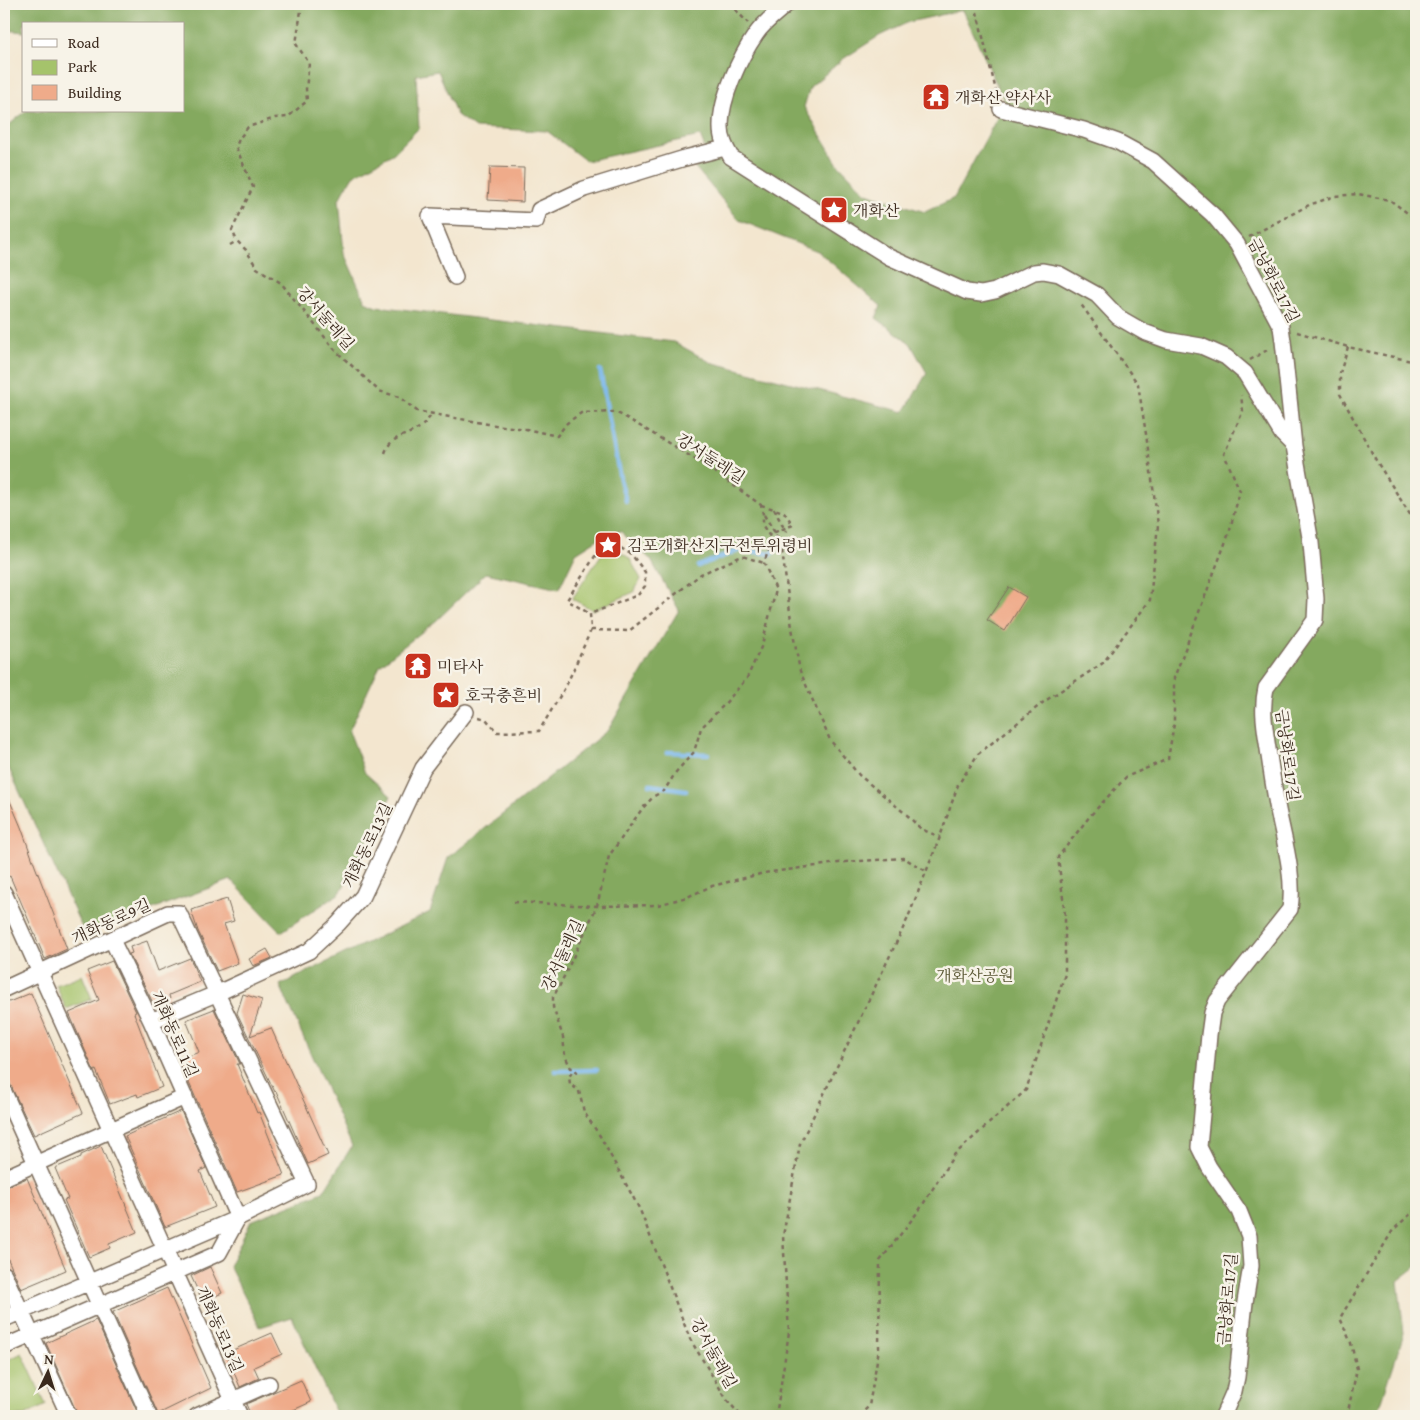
<svg xmlns="http://www.w3.org/2000/svg" width="1420" height="1420" font-family="'Gentium Book Plus','Noto Serif KR',serif">
  <rect width="100%" height="100%" fill="#f7f3e8"/>
  <filter id="ink" filterUnits="userSpaceOnUse"><feTurbulence type="fractalNoise" baseFrequency=".02" numOctaves="2"/><feDisplacementMap in="SourceGraphic" scale="10" xChannelSelector="R" yChannelSelector="G"/><feConvolveMatrix kernelMatrix="1 2 1 2 8 2 1 2 1" color-interpolation-filters="sRGB"/></filter>
  <filter id="wash" filterUnits="userSpaceOnUse"><feTurbulence type="fractalNoise" baseFrequency=".0096" numOctaves="4" result="noise"/><feDisplacementMap in="SourceGraphic" scale="20" xChannelSelector="R" yChannelSelector="G"/><feGaussianBlur stdDeviation="1.12" result="paint"/><feColorMatrix in="noise" values="0 0 0 0 0 0 0 0 0 0 0 0 0 0 0 0 0 1.4 0 .05"/><feComposite in="paint" operator="in"/></filter>
  <g filter="url(#wash)">
    <rect width="100%" height="100%" fill="#f3e6cf"/>
    <!-- green -->
    <path fill="#a5c36b" stroke="#707644" d="M624,554l6,5 11,20 -7,13 -41,18 -21,-11 29,-44z
      M82,975l10,24 -26,10 -10,-24z
      M22,1353l24,52 -22,11h-20v-54z"/>
    <!-- forest -->
    <path fill="#84a95f" stroke="#606a3e" fill-rule="evenodd" d="M4,4h1412v1263l-18,14 6,52 -27,83h-1041l1,-1 -45,-98 -32,10 -31,-61 22,-45 72,-29 29,-46 -72,-161 150,-73 18,-54 160,-128 71,-120 -28,-50 -31,-29 -22,8 -22,14 -17,36 -73,-16 -49,47 -57,45 -31,66 16,42 26,23 -51,97 -59,39 -50,-52 -146,54 -81,-176v-629l22,-18h158v-87h-160v8l-20,-2zM963,10l42,93 -51,95 -29,14 -59,-19 -29,-30 -33,-56 6,-20 33,-28 36,-23 30,-14zM438,71l19,44 18,13 72,3 39,30 114,-25 11,27 -16,4 44,53 80,32 62,54 -5,12 34,25 17,30 -23,39 -194,-50 -36,-20 -298,-36 -11,-5 -21,-48 -5,-54 14,-23 41,-23 25,-25 -3,-53z"/>
    <g fill="none" stroke-linecap="round" stroke-linejoin="round">
      <!-- stream -->
      <path stroke="#79b7ec" stroke-width="4.5" d="M600,370l20,109 6,22
        M698,566l42,-16 32,4c5,-10 14,-11 24,-13
        M667,752l41,2
        M650,785l36,5
        M555,1071l42,-1"/>
    </g>
    <g id="blocks">
      <!-- building -->
      <path fill="#efab8a" d="M490,167l34,1 -1,34 -35,-2z
        M1009,587l17,10 -21,34 -18,-11z
        M4,787l17,40 14,39 32,83 -22,10 -35,-83 -2,1 -4,-11z
        M227,899l7,22 -10,3 14,39 -21,8 -19,-40 -7,-21z
        M147,941l11,30 32,-13 10,24 -31,13 1,4 -16,6 -25,-51 3,-1 -2,-6z
        M267,949l5,9 -19,8 -4,-7z
        M112,961l24,51 -2,1 28,74 -24,10 -1,-3 -27,10 -14,-34 -2,1 -25,-58 30,-13 -12,-29z
        M31,993l52,120 -49,22 -30,-64v-67z
        M243,994l19,6 -12,36 21,-8 57,127 -20,9 -32,-73 -1,1 -38,-79z
        M214,1009l26,55h-3l20,49 2,-1 25,63 -47,17 -58,-132 20,-8 -13,-32z
        M181,1111l25,57 -6,3 15,36 -50,20 -40,-91z
        M101,1146l36,86 -28,12 1,4 -21,9 -25,-57 4,-1 -13,-31 26,-11v-2z
        M27,1178l39,92 -45,19 -17,-39v-62z
        M210,1267l12,26 -19,9 -12,-26z
        M167,1288l44,100 -53,26 -45,-102z
        M96,1320l43,96h-61l-32,-73z
        M272,1333l10,21 -28,13 5,11 -19,9 -14,-34z
        M301,1380l10,22 -31,14h-29l-5,-12z"/>
    </g>
  </g>
  <g filter="url(#ink)">
    <use href="#blocks" fill-opacity="0" stroke="#7b6c5c" stroke-width="1"/>
    <g fill="none" stroke-linecap="round" stroke-linejoin="round">
      <defs>
        <path id="minor" d="M787,4c-10,9 -23,18 -31,30 -16,23 -36,65 -35,94 0,11 5,20 10,29l158,100 78,35 14,2 14,-3 39,-19 9,-1 16,3 38,21 21,22 26,15 22,8 35,6 25,11 19,16 37,61 12,12
          M1001,109l83,21 34,12 35,19 60,54 24,29 44,83 2,14 11,105 17,97 5,56 -1,21 -49,68c-5,21 -1,40 2,61 3,20 6,41 10,61 6,30 17,68 12,99l-73,92 -5,12 -3,22 -10,112 10,20 30,44 10,25 2,30 -6,36 -8,75 -3,14 -11,25
          M455,277l-25,-61 106,5 3,-11 45,-21 101,-31 40,-10
          M4,893l236,523
          M112,940l39,81 87,197
          M4,989l164,-76h11l128,271 -69,34 -234,101
          M151,1021l67,-28 91,-42 29,-27 25,-28 60,-128 43,-56
          M4,1092l145,324
          M4,1178l181,-81
          M4,1274l65,142
          M4,1347l215,-94 19,-35
          M197,1416l72,-32"/>
      </defs>
      <!-- minor casing -->
      <use href="#minor" stroke="#7b6c5c" stroke-width="18"/>
      <!-- path -->
      <path stroke="#7b6c5c" stroke-width="2.5" stroke-dasharray="4 4" stroke-linecap="butt" d="M302,4l-6,40 13,19 -3,26 1,12 -19,16 -13,1 -27,9 -9,12 -3,8 17,40 -21,43 5,11 9,9 11,18 24,15 55,68 43,40 20,6 18,14 71,13 38,5 31,7 10,-13 14,-10 34,-1 10,5 80,48 56,40 2,9v12l9,14 -8,23 12,27 -14,55 -15,33 -24,28 -22,22 -7,24 -18,20 -12,19 -10,5 -12,13 -33,47 -12,50 -37,79 -7,12v10l10,30 2,19 6,12h3l3,4 -2,1 -3,-1 -3,5 1,7 9,7 5,21 16,24 40,74 50,129 37,61 14,16
        M730,4l18,19
        M975,4l22,91
        M1249,237l60,-32 26,-9 23,-2 32,6 20,15 6,-2
        M230,245l7,-4
        M1297,332l51,15 68,15
        M1348,347l-8,26v21l37,68 39,62
        M1250,360l19,-11
        M385,453c6,-18 21,-16 34,-25 6,-4 10,-10 14,-15
        M761,505l23,7 9,13 -23,9
        M774,509l12,23
        M764,515l10,16 8,19 10,78 8,43 30,69 29,35 48,40 14,14 19,8
        M591,630l38,1 72,-57 41,-18 22,7
        M479,717l7,2 11,13 42,-1 27,-45 25,-56 -1,-16 -23,-14 30,-47 8,-4 14,-2 12,7 14,18v14l-7,9 -48,19
        M514,902l83,4 61,-1 29,-8 25,-11 52,-13 82,-11 58,-4 22,13
        M776,1416l13,-84 -6,-96 17,-92 107,-224 33,-83 18,-52 20,-31 67,-53 58,-38 47,-63 8,-75 -12,-91 -8,-50 -58,-81
        M859,1416l10,-10 10,-57 1,-88 40,-52 34,-54 72,-65 39,-116v-59l-7,-58 32,-41 36,-39 42,-18 6,-35v-46l55,-145 11,-42 -16,-37 19,-43 -2,-16
        M1347,1416l10,-47 -6,-26 -11,-25 53,-88 23,-21"/>
      <!-- minor -->
      <use href="#minor" stroke="#fff" stroke-width="15"/>
    </g>
  </g>
  <!-- icons -->
  <defs>
    <symbol id="temple-square" viewBox="-11 -11 22 22"><rect x="-9" y="-9" width="18" height="18" rx="4" fill="#c8321e" stroke="#f7f3e8"/><path d="M0-6L5-2H3V0L6.5 2.5H4V6H1.5V3h-3V6H-4V2.5H-6.5L-3 0V-2H-5Z" fill="#fff"/></symbol>
    <symbol id="sight-square" viewBox="-11 -11 22 22"><rect x="-9" y="-9" width="18" height="18" rx="4" fill="#c8321e" stroke="#f7f3e8"/><path d="M0-6L1.8-2.2L6-1.7L2.9 1.2L3.7 5.4L0 3.3L-3.7 5.4L-2.9 1.2L-6-1.7L-1.8-2.2Z" fill="#fff"/></symbol>
  </defs>
  <g fill-rule="evenodd">
    <use href="#temple-square" x="920" y="81" width="32" height="32"/>
    <use href="#sight-square" x="818" y="194" width="32" height="32"/>
    <use href="#sight-square" x="592" y="529" width="32" height="32"/>
    <use href="#temple-square" x="402" y="650" width="32" height="32"/>
    <use href="#sight-square" x="430" y="679" width="32" height="32"/>
  </g>
  <g text-anchor="middle" stroke-width="5" stroke-linejoin="round" paint-order="stroke">
    <!-- poi labels -->
    <g font-size="16" fill="#3b2a1e" stroke="#f7f3e8" text-anchor="start">
      <text x="955" y="103">개화산 약사사</text>
      <text x="853" y="216">개화산</text>
      <text x="627" y="551">김포개화산지구전투위령비</text>
      <text x="437" y="672">미타사</text>
      <text x="465" y="701">호국충흔비</text>
    </g>
    <!-- street labels -->
    <g font-size="16" fill="#3b2a1e" stroke="#f7f3e8">
      <text transform="translate(1274 280) rotate(63)" y="6">금낭화로17길</text>
      <text transform="translate(326 318) rotate(49)" y="6">강서둘레길</text>
      <text transform="translate(711 458) rotate(33)" y="6">강서둘레길</text>
      <text transform="translate(1288 755) rotate(82)" y="6">금낭화로17길</text>
      <text transform="translate(367 845) rotate(-64)" y="6">개화동로13길</text>
      <text transform="translate(111 921) rotate(-25)" y="6">개화동로9길</text>
      <text transform="translate(562 955) rotate(-65)" y="6">강서둘레길</text>
      <text transform="translate(175 1034) rotate(66)" y="6">개화동로11길</text>
      <text transform="translate(1227 1299) rotate(-85)" y="6">금낭화로17길</text>
      <text transform="translate(220 1329) rotate(66)" y="6">개화동로13길</text>
      <text transform="translate(714 1353) rotate(61)" y="6">강서둘레길</text>
    </g>
    <!-- park labels -->
    <g font-size="16" fill="#5b5835" stroke="#f7f3e8">
      <text x="975" y="981">개화산공원</text>
    </g>
  </g>
  <!-- margin -->
  <rect width="1420" height="1420" fill="none" stroke="#f7f3e8" stroke-width="20"/>
  <!-- legend -->
  <rect x="22" y="22" width="162" height="90" fill="#f7f3e8" stroke="#aca397"/>
  <rect x="32" y="39" width="25" height="8" fill="#ffffff" stroke="#aca397"/>
  <text x="68" y="48" font-size="15" fill="#3b2a1e">Road</text>
  <rect x="32" y="60" width="25" height="15" fill="#a5c36b" stroke="#aca397"/>
  <text x="68" y="72" font-size="15" fill="#3b2a1e">Park</text>
  <rect x="32" y="85" width="25" height="15" fill="#efab8a" stroke="#aca397"/>
  <text x="68" y="98" font-size="15" fill="#3b2a1e">Building</text>
  <!-- north arrow -->
  <g transform="translate(48 1372) rotate(4)" stroke="#f7f3e8" stroke-width="4" paint-order="stroke">
  <path d="M0-4L9 19L0 12L-9 19Z" fill="#3b2a1e"/>
  <text y="-8" font-size="14" font-weight="bold" text-anchor="middle" fill="#3b2a1e">N</text>
  </g>
</svg>
